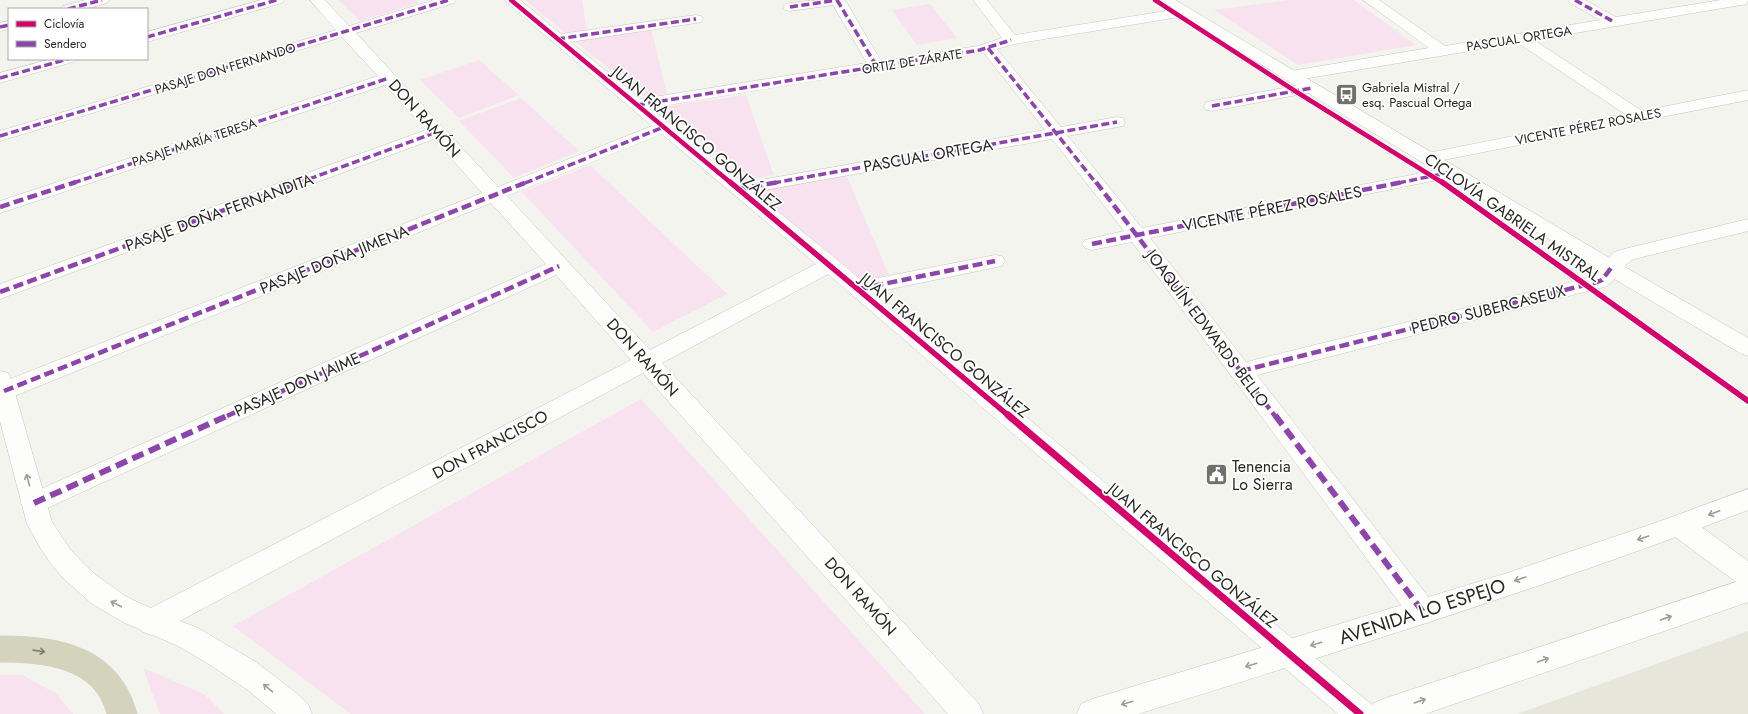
<svg xmlns="http://www.w3.org/2000/svg" width="1748" height="714" font-family="Jost,sans-serif">
  <rect width="100%" height="100%" fill="#f3f4ee"/>
  <!-- built -->
  <path fill="#e6e6da" d="M1748,631v83h-231z"/>
  <!-- green -->
  <path fill="#f8e2ef" d="M339,0h76l4,3 -59,18z
    M525,0h57l5,30 -21,3z
    M1289,0h65l62,45 -118,20 -84,-55z
    M930,4l27,34 -40,7 -25,-35z
    M651,28l16,66 -22,3 -73,-58z
    M479,60l40,35 -60,23 -39,-38z
    M746,95l28,80 -24,4 -90,-72z
    M521,98l58,53 -65,27 -55,-57z
    M590,165l137,129 -74,38 -131,-140z
    M846,175l43,100 -26,5 -110,-89z
    M641,399l284,315h-574l-118,-88z
    M143,668l61,26 20,20h-64z
    M0,675h22l35,19 16,20h-73z"/>
  <g fill="none" stroke-linecap="round" stroke-linejoin="round">
    <defs>
      <path id="street" d="M86,0h23l-2,3 -22,6h-24l2,-3z
        M261,0h23l-2,3 -135,39v-10z
        M310,0h15l24,26 85,-26h22l-2,3 -98,30 142,154 154,-61 -148,-126h16l41,34 135,-19 5,1 2,3 -2,3 -5,1 -126,19 71,57 226,-36 -34,-58 -43,6 -5,-1 -2,-3 2,-3c20,-4 40,-4 60,-4l36,61 97,-15 24,-8 -29,-38h14l28,35 170,-27 5,1 2,3 -2,3 -5,1 -171,28 -17,5 64,78 56,-10 6,1 2,4 -2,4 -55,10 74,92 310,-61 6,1 3,4 -3,4 -6,1 -302,61 96,124 345,-85 4,-2 19,-23 14,-4 120,-29v12l-114,28c-13,6 -17,23 -30,28l-347,88 176,228 4,9 -4,9 -10,3 -10,-3 -281,-379 -40,8 -7,-2 -3,-4 3,-4 39,-9 -72,-92 -298,53 109,89 132,-26 7,1 3,5 -3,5 -126,26 495,412 4,10h-37l-510,-440 -166,89 317,341 4,10h-35l-305,-341 -482,258 -10,4 -10,-4 -4,-9 4,-9 490,-253 -75,-85 -513,235 -9,3 -9,-3 -4,-7 4,-7 521,-232 -55,-61 -479,194 -8,2 -4,-1v-15l482,-190 -48,-54 -434,160v-15l426,-154 -41,-45 -385,128v-12l378,-125 -36,-39 -342,104v-10l336,-101zM984,53l61,77 -302,53 -92,-75zM662,134l154,130 -166,86 -143,-154z
        M1363,0h16l66,46 155,-26 -30,-17 -2,-3h17l31,17 105,-17h27l-1,4 -213,36 108,71 106,-21v10l-320,63 -6,-1 -3,-4 3,-4 6,-1 197,-39 -107,-71 -227,38 -6,-2 -2,-3 2,-3 6,-2 138,-23z
        M9,21v8l-9,2v-8z
        M51,59h25l-3,3 -73,21v-10z
        M1312,83l6,2 2,3 -2,3 -106,20 -6,-1 -2,-4 2,-4 6,-1z
        M1680,515l9,3 59,43v27l-9,-4 -68,-50 -4,-8 4,-8z"/>
      <path id="secondary" d="M1158,0h17l443,263 130,75v18l-8,-3 -136,-80 -444,-270z
        M0,371l8,2 3,6 41,143 18,27 13,14 13,12 29,21 40,19 33,13 58,34 39,30 13,12 4,10h-36l-27,-23 -42,-28 -29,-17 -55,-24 -32,-19 -27,-24 -12,-14 -11,-16 -14,-25 -27,-103z
        M1748,489v21c-200,77 -405,140 -610,204h-61l4,-10 11,-5 412,-125 154,-52z
        M1748,578v24l-323,112h-57l4,-10 11,-5z"/>
      <path id="highway" d="M0,636c61,0 119,11 137,78h-30c-12,-48 -66,-52 -107,-52z"/>
    </defs>
    <!-- street casing -->
    <use href="#street" stroke="#c6c7c3" stroke-width="1"/>
    <!-- secondary casing -->
    <use href="#secondary" stroke="#c6c7c3" stroke-width="1"/>
    <!-- highway casing -->
    <use href="#highway" stroke="#d0d0cd" stroke-width="1"/>
    <!-- street -->
    <use href="#street" fill="#fdfdfc" fill-rule="evenodd"/>
    <!-- secondary -->
    <use href="#secondary" fill="#fdfdfc" fill-rule="evenodd"/>
    <!-- highway -->
    <use href="#highway" fill="#d4d4bc" fill-rule="evenodd"/>
    <!-- quiet-far2 -->
    <path stroke="#8e44ad" stroke-width="3.5" stroke-dasharray="8 3.5" stroke-linecap="butt" d="M837,0l40,67
      M1575,0l39,22
      M790,7l48,-7
      M68,9l34,-9
      M0,27l9,-2
      M147,37l130,-37
      M557,39l139,-20
      M988,48l108,135
      M0,78l68,-19
      M637,105l343,-55 31,-10
      M1212,106l100,-18
      M0,136l449,-136
      M73,183l316,-105
      M298,183l139,-51
      M525,183l139,-56
      M773,183l344,-61
      M1398,183l54,-11"/>
    <!-- quiet-far1 -->
    <path stroke="#8e44ad" stroke-width="4.5" stroke-dasharray="10 4.5" stroke-linecap="butt" d="M1096,182l179,234
      M738,189l41,-7
      M0,207l76,-25
      M1092,244l311,-62
      M859,289l136,-28
      M0,292l301,-110
      M1241,371l356,-89 5,-2 9,-12
      M4,391l523,-209
      M227,416l332,-150"/>
    <!-- quiet -->
    <path stroke="#8e44ad" stroke-width="6" stroke-dasharray="12 6" stroke-linecap="butt" d="M1275,415l148,197
      M34,503l195,-88"/>
    <defs>
      <path id="cycleway-far2" d="M511,0l220,183
        M1155,0l140,91 148,92"/>
      <path id="cycleway-far1" d="M730,182l279,234
        M1442,182l306,219"/>
      <path id="cycleway" d="M1008,415l352,299"/>
    </defs>
    <!-- cycleway-far2 casing -->
    <use href="#cycleway-far2" stroke="#fff" stroke-width="6"/>
    <!-- cycleway-far1 casing -->
    <use href="#cycleway-far1" stroke="#fff" stroke-width="8"/>
    <!-- cycleway casing -->
    <use href="#cycleway" stroke="#fff" stroke-width="10"/>
    <!-- cycleway-far2 -->
    <use href="#cycleway-far2" stroke="#d6006c" stroke-width="4.5"/>
    <!-- cycleway-far1 -->
    <use href="#cycleway-far1" stroke="#d6006c" stroke-width="5.5"/>
    <!-- cycleway -->
    <use href="#cycleway" stroke="#d6006c" stroke-width="7"/>
  </g>
  <!-- one-way arrows -->
  <defs><path id="oneway-shaft" d="M-6 0H5M1.5-3L5.5 0L1.5 3" fill="none" stroke-width="1.6" stroke-linecap="round" stroke-linejoin="round"/></defs>
  <g stroke="#9d9d9b">
    <use href="#oneway-shaft" transform="translate(28 480) rotate(-105)"/>
    <use href="#oneway-shaft" transform="translate(1714 513) rotate(159)"/>
    <use href="#oneway-shaft" transform="translate(1643 538) rotate(161)"/>
    <use href="#oneway-shaft" transform="translate(1520 579) rotate(161)"/>
    <use href="#oneway-shaft" transform="translate(116 604) rotate(-152)"/>
    <use href="#oneway-shaft" transform="translate(1666 618) rotate(-19)"/>
    <use href="#oneway-shaft" transform="translate(1316 644) rotate(163)"/>
    <use href="#oneway-shaft" transform="translate(1543 660) rotate(-19)"/>
    <use href="#oneway-shaft" transform="translate(1251 665) rotate(163)"/>
    <use href="#oneway-shaft" transform="translate(268 688) rotate(-140)"/>
    <use href="#oneway-shaft" transform="translate(1420 701) rotate(-19)"/>
    <use href="#oneway-shaft" transform="translate(1127 703) rotate(163)"/>
  </g>
  <use stroke="#7e7e70" href="#oneway-shaft" transform="translate(39 651) rotate(8)"/>
  <!-- icons -->
  <defs>
    <symbol id="bus-square" viewBox="-11 -11 22 22"><rect x="-9" y="-9" width="18" height="18" rx="4" fill="#6f6f6b" stroke="#fff"/><path d="M-5-6H5V4H4V6H2V4H-2V6H-4V4H-5ZM-3.5-4V0h7V-4ZM-3.5 1.2v1.5H-2V1.2ZM2 1.2v1.5H3.5V1.2Z" fill="#fff"/></symbol>
    <symbol id="civic-square" viewBox="-11 -11 22 22"><rect x="-9" y="-9" width="18" height="18" rx="4" fill="#6f6f6b" stroke="#fff"/><path d="M-.6-6.5H3V-4.5H.6V-3L4-1V1h2V6H-6V1h2V-1L-.6-3ZM-1.2 2.5V6h2.4V2.5Z" fill="#fff"/></symbol>
  </defs>
  <g fill-rule="evenodd">
    <use href="#bus-square" x="1334" y="82" width="25" height="25"/>
    <use href="#civic-square" x="1204" y="462" width="25" height="25"/>
  </g>
  <g text-anchor="middle" stroke-width="3.5" stroke-linejoin="round" paint-order="stroke">
    <!-- far-street labels -->
    <g font-size="13" fill="#282825" stroke="#fff">
      <text transform="translate(1519 38) rotate(-9)" y="5">PASCUAL ORTEGA</text>
      <text transform="translate(912 61) rotate(-9)" y="5">ORTIZ DE ZÁRATE</text>
      <text transform="translate(225 68) rotate(-17)" y="5">PASAJE DON FERNANDO</text>
      <text transform="translate(1588 126) rotate(-11)" y="5">VICENTE PÉREZ ROSALES</text>
      <text transform="translate(194 142) rotate(-18)" y="5">PASAJE MARÍA TERESA</text>
    </g>
    <!-- far-poi labels -->
    <g font-size="13" fill="#282825" stroke="#fff" text-anchor="start">
      <text x="1362" y="92">Gabriela Mistral /<tspan x="1362" dy="15">esq. Pascual Ortega</tspan></text>
    </g>
    <!-- street labels -->
    <g font-size="16" fill="#282825" stroke="#fff">
      <text transform="translate(425 118) rotate(48)" y="6">DON RAMÓN</text>
      <text transform="translate(697 138) rotate(40)" y="6">JUAN FRANCISCO GONZÁLEZ</text>
      <text transform="translate(928 155) rotate(-10)" y="6">PASCUAL ORTEGA</text>
      <text transform="translate(1272 208) rotate(-11)" y="6">VICENTE PÉREZ ROSALES</text>
      <text transform="translate(219 212) rotate(-20)" y="6">PASAJE DOÑA FERNANDITA</text>
      <text transform="translate(1513 217) rotate(35)" y="6">CICLOVÍA GABRIELA MISTRAL</text>
      <text transform="translate(334 259) rotate(-22)" y="6">PASAJE DOÑA JIMENA</text>
      <text transform="translate(1488 309) rotate(-14)" y="6">PEDRO SUBERCASEUX</text>
      <text transform="translate(1208 328) rotate(53)" y="6">JOAQUÍN EDWARDS BELLO</text>
      <text transform="translate(945 345) rotate(40)" y="6">JUAN FRANCISCO GONZÁLEZ</text>
      <text transform="translate(643 357) rotate(48)" y="6">DON RAMÓN</text>
      <text transform="translate(297 384) rotate(-24)" y="6">PASAJE DON JAIME</text>
      <text transform="translate(490 444) rotate(-28)" y="6">DON FRANCISCO</text>
      <text transform="translate(1193 555) rotate(40)" y="6">JUAN FRANCISCO GONZÁLEZ</text>
      <text transform="translate(861 596) rotate(48)" y="6">DON RAMÓN</text>
    </g>
    <!-- poi labels -->
    <g font-size="16" fill="#282825" stroke="#fff" text-anchor="start">
      <text x="1232" y="472">Tenencia<tspan x="1232" dy="18">Lo Sierra</tspan></text>
    </g>
    <!-- near-street labels -->
    <g font-size="19" fill="#282825" stroke="#fff">
      <text transform="translate(1422 611) rotate(-18)" y="7">AVENIDA LO ESPEJO</text>
    </g>
  </g>
  <!-- legend -->
  <rect x="8" y="8" width="140" height="52" fill="#ffffff" stroke="#a9a9a8"/>
  <rect x="16" y="21" width="20" height="6" fill="#d6006c" stroke="#a9a9a8"/>
  <text x="44" y="28" font-size="12" fill="#282825">Ciclovía</text>
  <rect x="16" y="41" width="20" height="6" fill="#8e44ad" stroke="#a9a9a8"/>
  <text x="44" y="48" font-size="12" fill="#282825">Sendero</text>
</svg>
